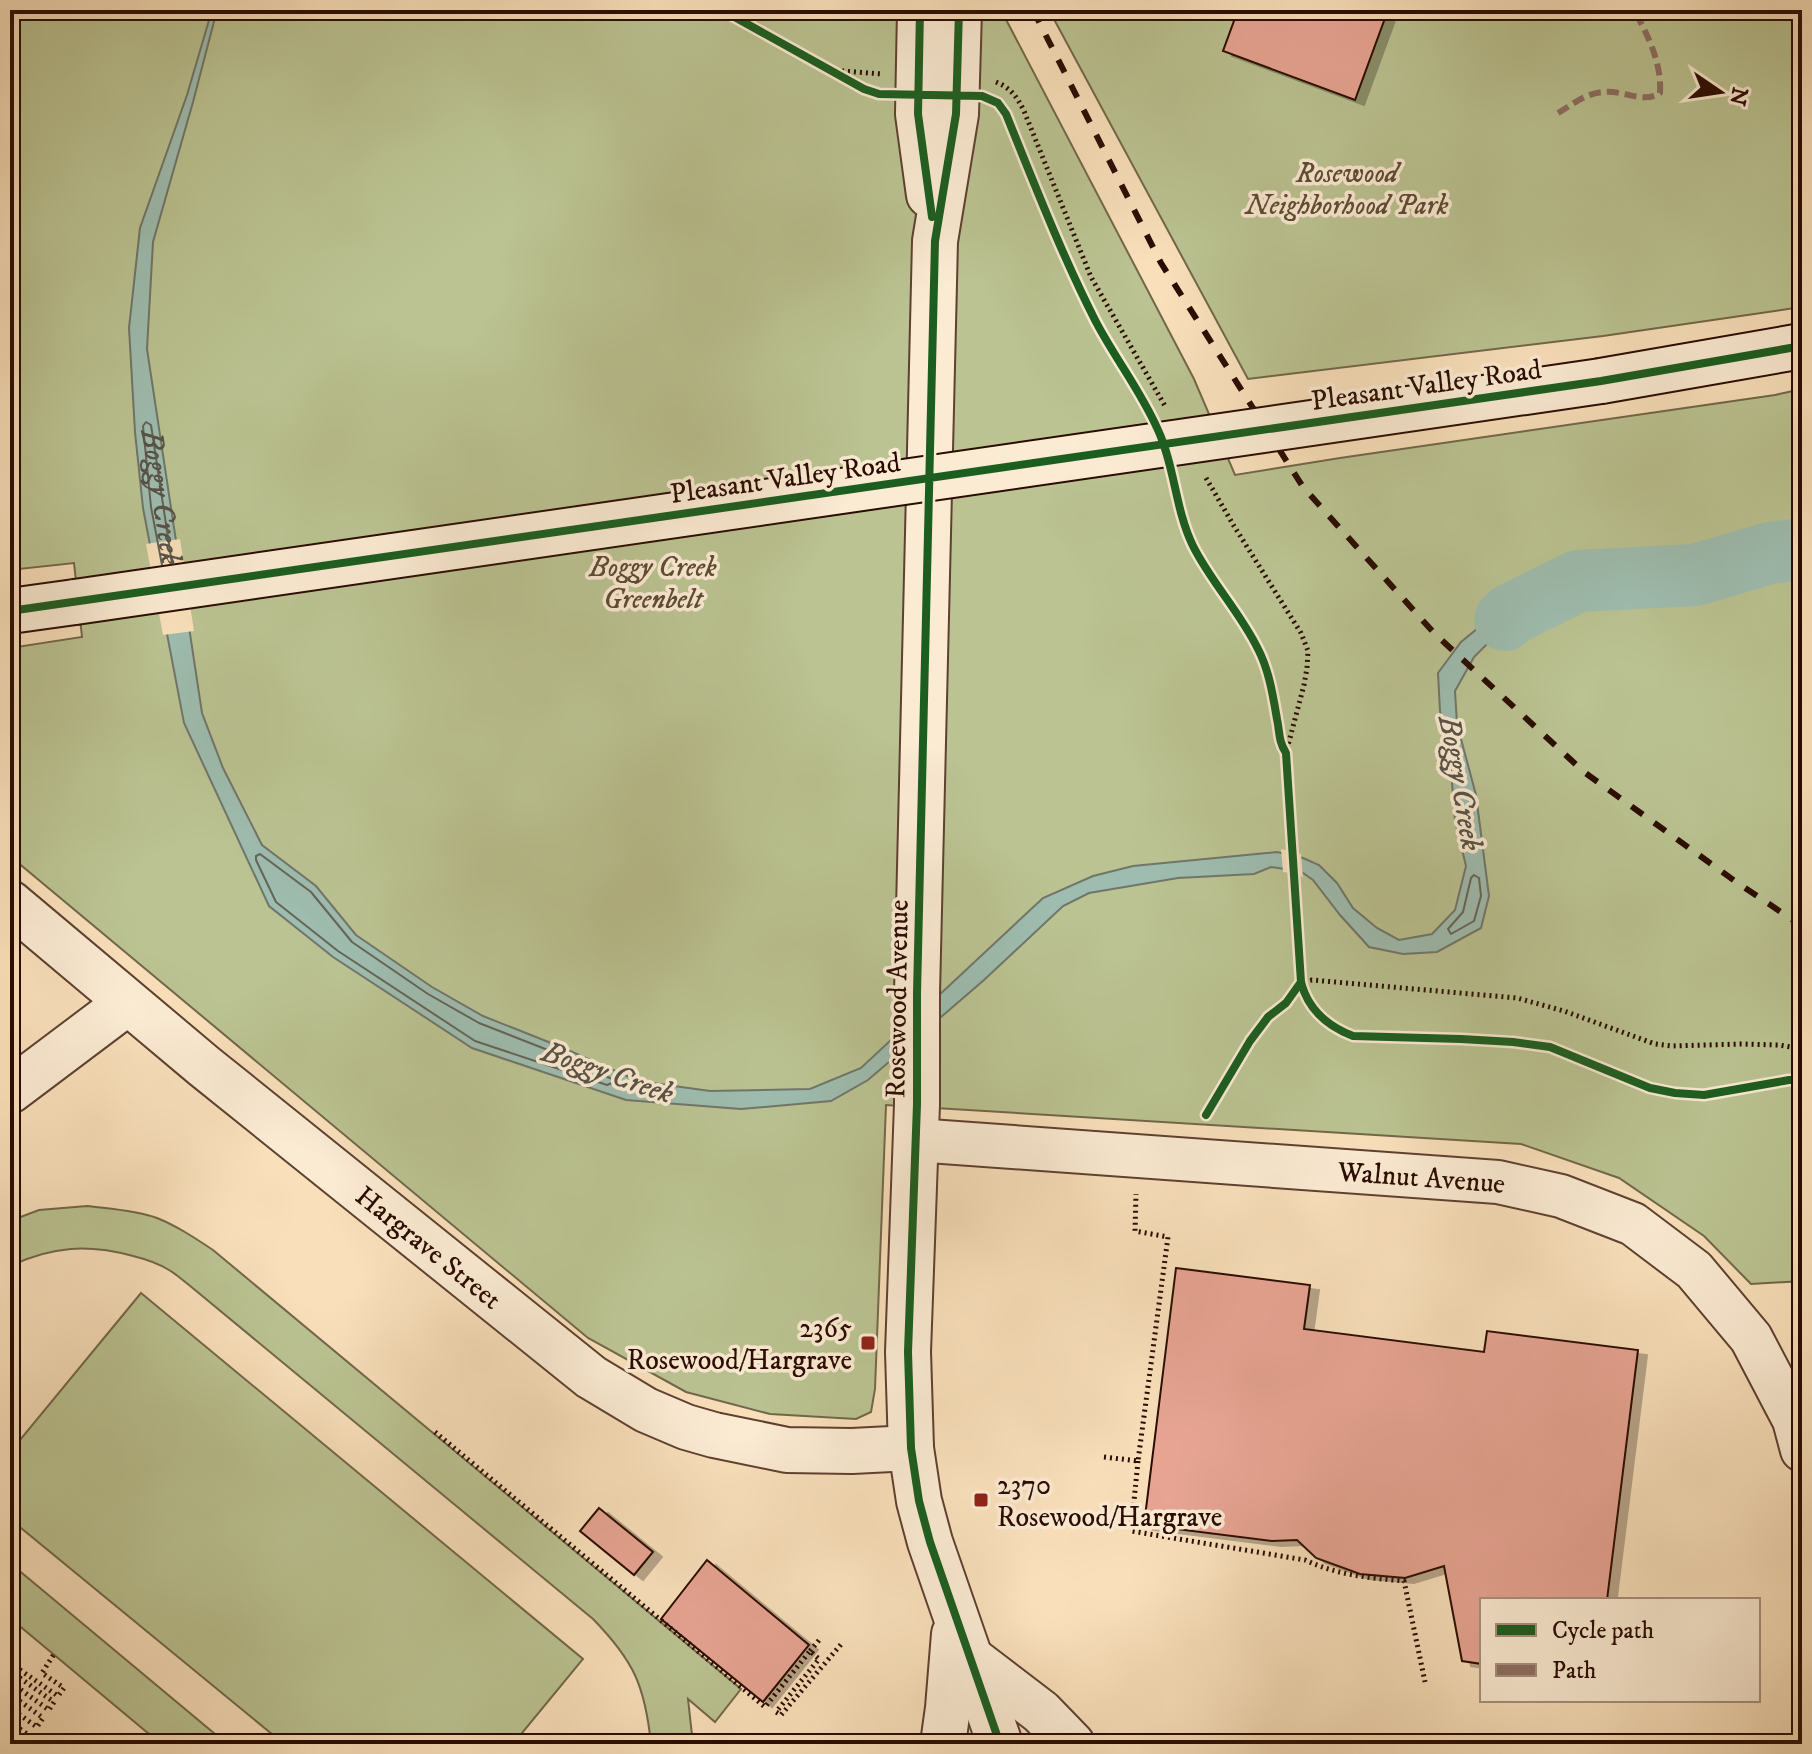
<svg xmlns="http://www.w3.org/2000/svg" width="1812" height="1754" font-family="'IM FELL DW Pica',serif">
  <defs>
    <filter id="shadow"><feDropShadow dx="9" dy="5" stdDeviation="0" flood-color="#0004"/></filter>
  </defs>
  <rect width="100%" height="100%" fill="#f9e0bb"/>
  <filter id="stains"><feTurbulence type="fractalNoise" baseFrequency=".0025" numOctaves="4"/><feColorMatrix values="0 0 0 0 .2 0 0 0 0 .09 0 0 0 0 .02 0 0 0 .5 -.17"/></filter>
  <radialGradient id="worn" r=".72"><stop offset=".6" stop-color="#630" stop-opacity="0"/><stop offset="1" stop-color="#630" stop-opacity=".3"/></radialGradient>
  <!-- green -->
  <path fill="#bbc392" stroke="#72674a" stroke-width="2" d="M10,10h991l193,369 41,96 105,-17 435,-63 27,-6v892l-51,3 -47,-48 -85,-58 -98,-34 -635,-39 -11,284 -4,23 -15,7 -86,-5 -84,-22 -98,-54 -578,-482v-208l72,-11 -8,-74 -64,7z
    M1049,10h753v297l-199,29 -355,43z
    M87,1206c23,3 47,4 70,12 20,8 38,20 56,32l528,439 -26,33 -27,-23 5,45h-42c-6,-58 -17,-83 -58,-125l-404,-334c-7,-5 -13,-11 -20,-15 -11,-7 -24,-11 -36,-14 -45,-12 -80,-10 -123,10v-45l29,-11z
    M141,1293l442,366 -70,85h-229l-274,-225v-67z
    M10,1563l217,181h-66l-151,-126z"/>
  <!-- water -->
  <path fill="#9ebdb0" stroke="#70766a" stroke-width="2" d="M212,10h5l-24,92 -40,140 -6,107 55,364 21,55 39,77 54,41 40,49 76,52 51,29 78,31 77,34 72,10 100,-2 51,-21 182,-170 50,-22 40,-10 144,-14 26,6 16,7 18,18 16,25 24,20 22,12 33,-6 23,-24 11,-44 -11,-46 -5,-62 -10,-47 -2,-38 23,-31 33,-27 55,-32 29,-2 -69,41 -35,35 -19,34 2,33 19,71 13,101 -8,32 -44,24 -34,2 -34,-7 -29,-32 -27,-35 -13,-9 -29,-4 -17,7 -76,4 -89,15 -26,13 -79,74 -116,100 -37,21 -90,8 -115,-9 -154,-52 -139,-91 -64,-51 -85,-183 -41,-215 -8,-76 -6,-104 11,-100 47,-133z"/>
  <!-- pier -->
  <path fill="#f9e0bb" d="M180,539l14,92 -31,4 -17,-91z
    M1281,849l20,5 2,24 -4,-4 -16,-2z"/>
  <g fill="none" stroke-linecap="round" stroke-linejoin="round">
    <!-- shore -->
    <g stroke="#646458" stroke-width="2">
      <path id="s1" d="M162,565l-11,-58 -8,-81 3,-4 5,3 21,139"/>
      <path d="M260,854l51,38 41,50 76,52 51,29 79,31 52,24 3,2 -1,3 -5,2 -132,-44 -137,-90 -62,-49 -20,-42v-4z"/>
      <path d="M1474,875l5,3 2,18 -7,25 -23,13 -3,-5 15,-17 8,-34z"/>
    </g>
    <!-- river -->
    <path stroke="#9ebdb0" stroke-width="62" d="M1505,620l6,-6 67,-33 117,-6 75,-22 32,-4"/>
  </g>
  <!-- building -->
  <path fill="#e7a493" stroke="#2a0b01" stroke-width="2" filter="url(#shadow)" d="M1238,10h150l-33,90 -132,-49z
    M1176,1268l134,17 -6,44 180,23 3,-21 151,19 -31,250h-125v64l-20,-3 -18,-95 -39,12 -45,-4 -44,-16 -19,-18 -25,1 -128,-16z
    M599,1508l54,44 -19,23 -54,-44z
    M707,1560l102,85 -46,57 -102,-83z"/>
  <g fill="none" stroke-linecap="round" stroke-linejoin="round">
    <defs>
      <g id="minor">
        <path id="s2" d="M915,1140l583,42 63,14 72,28 61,46 57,68 43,82 8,30"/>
      </g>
      <g id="tertiary">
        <path d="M920,10l-2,104 11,81"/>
        <path d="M959,10l-3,104 -21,127 -18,752v111l-9,248 3,96 8,53 11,41 70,202"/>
        <path id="s3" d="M10,903l194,163 387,311 55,33 40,17 28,8 73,15 65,1 59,-3"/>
        <path d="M10,1091l117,-88"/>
        <path d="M969,1657l72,55 31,32"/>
        <path d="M943,1744l5,-36 6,-74"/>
      </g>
      <path id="secondary" d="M1601,381l201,-35
        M10,611l65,-9"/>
    </defs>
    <!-- minor casing -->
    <use href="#minor" stroke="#5e4030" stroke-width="46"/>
    <!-- tertiary casing -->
    <use href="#tertiary" stroke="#5e4030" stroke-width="48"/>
    <!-- secondary casing -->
    <use href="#secondary" stroke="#2a0b01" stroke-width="48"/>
    <!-- path -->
    <path stroke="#2a0b01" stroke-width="5" stroke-dasharray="2 4" stroke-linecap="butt" d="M830,70l52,4
      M996,82c15,6 21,15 28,29l67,166 74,129
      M1206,478l28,48 67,107 7,18 -1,17 -3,17 -18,68
      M1206,1115l44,-74 18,-24 18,-14 15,-21 11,-2 205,18 47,13 91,33 16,2 70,-2 38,1 23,4
      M435,1432l330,275 45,-56 9,8 -43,53 5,3 62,-73
      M1104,1457l34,4 30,-224 -33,-6 1,-37
      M1138,1461l-7,70 174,29c32,15 64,18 99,21l21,101
      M810,1651l10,-12
      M10,1663l48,33 6,-8 -22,-15 12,-19
      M10,1671l44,31 -5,8 -39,-28
      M10,1694l33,24 -6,9 -27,-19
      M10,1722l20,14 -5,7 -15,-10"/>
    <!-- minor -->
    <use href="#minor" stroke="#fbebd3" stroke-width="42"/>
    <!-- tertiary -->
    <use href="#tertiary" stroke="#fbebd3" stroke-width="44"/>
    <!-- secondary -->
    <use href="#secondary" stroke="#fbebd3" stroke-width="44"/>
    <!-- rail -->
    <path stroke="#2a0b01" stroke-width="6" stroke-dasharray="14 14" stroke-linecap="butt" d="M1033,10l128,253 142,224 131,146 150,139 155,112 63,42"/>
    <defs>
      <path id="secondary-bridge" d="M75,602l1526,-221"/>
    </defs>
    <!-- secondary-bridge casing -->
    <use href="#secondary-bridge" stroke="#2a0b01" stroke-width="48" stroke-linecap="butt"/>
    <!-- secondary-bridge -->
    <use href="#secondary-bridge" stroke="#fbebd3" stroke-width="44"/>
    <!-- quiet -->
    <path stroke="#8d6e63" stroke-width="6" stroke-dasharray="12 6" stroke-linecap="butt" d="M1558,113c15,-9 28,-20 46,-21 20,-2 39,12 56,1 2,-29 -12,-58 -26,-83"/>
    <defs>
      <path id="cycleway" d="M722,10l142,79 15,5 103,2 16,7 8,11c28,69 55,139 89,206 19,37 46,71 63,110 17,37 17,79 35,116 18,36 47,66 65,103 11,21 15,47 19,70 3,14 1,21 9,34l15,229c7,28 26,44 52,54l108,3 52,3 37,5 100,41 25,5 29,2 85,-15h13
        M920,10l-2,104 14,103
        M959,10l-3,104 -21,127 -18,752v111l-9,248 3,96 8,53 11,41 70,202
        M10,611l1591,-230 201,-35
        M1206,1115l44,-74 18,-24 18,-14 15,-21"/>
    </defs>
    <!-- cycleway casing -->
    <use href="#cycleway" stroke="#fbebd3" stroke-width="13"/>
    <!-- cycleway -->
    <use href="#cycleway" stroke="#1b5e20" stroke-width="8"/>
  </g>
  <!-- markers -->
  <g fill="#8f2418" stroke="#fbebd3" stroke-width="3">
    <rect x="860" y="1335" width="16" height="16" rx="4"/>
    <rect x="973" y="1492" width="16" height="16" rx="4"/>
  </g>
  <g text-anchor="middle" stroke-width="7" stroke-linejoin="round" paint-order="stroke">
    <!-- park labels -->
    <g font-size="28" font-style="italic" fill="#5d4b34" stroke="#fbebd3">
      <text x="1347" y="182">Rosewood<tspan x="1347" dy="32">Neighborhood Park</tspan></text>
      <text x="653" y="576">Boggy Creek<tspan x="653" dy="32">Greenbelt</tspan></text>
    </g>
    <!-- street labels -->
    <g font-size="28" fill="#2a0b01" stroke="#fbebd3">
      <text transform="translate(1426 384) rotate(-8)" y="10">Pleasant Valley Road</text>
      <text transform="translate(785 477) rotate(-8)" y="10">Pleasant Valley Road</text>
      <text transform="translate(896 999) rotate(-89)" y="10">Rosewood Avenue</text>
      <text dy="10" stroke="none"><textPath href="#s2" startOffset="508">Walnut Avenue</textPath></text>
      <text dy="10" stroke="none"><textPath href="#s3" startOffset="542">Hargrave Street</textPath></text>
    </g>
    <!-- poi labels -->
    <g font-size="28" fill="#2a0b01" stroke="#fbebd3" text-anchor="end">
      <text x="852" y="1337">2365<tspan x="852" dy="32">Rosewood/Hargrave</tspan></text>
      <text x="997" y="1494" text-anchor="start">2370<tspan x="997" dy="32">Rosewood/Hargrave</tspan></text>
    </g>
    <!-- water labels -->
    <g font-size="30" font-style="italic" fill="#585247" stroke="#fbebd3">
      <text dy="10" stroke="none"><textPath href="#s1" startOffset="224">Boggy Creek</textPath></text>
      <text transform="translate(1461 783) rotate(80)" y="10">Boggy Creek</text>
      <text transform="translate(608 1072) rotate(19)" y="10">Boggy Creek</text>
    </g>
  </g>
  <!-- margin -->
  <rect width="1812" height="1754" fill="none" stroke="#f9e0bb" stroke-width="40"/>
  <rect x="12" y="12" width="1788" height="1730" fill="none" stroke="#2a0b01" stroke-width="4"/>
  <rect x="20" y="20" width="1772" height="1714" fill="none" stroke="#2a0b01" stroke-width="2"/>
  <!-- legend -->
  <rect x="1480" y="1598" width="280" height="104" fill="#fbebd3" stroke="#a7917f" stroke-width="2"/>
  <rect x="1496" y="1624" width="40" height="12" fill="#1b5e20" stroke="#a7917f" stroke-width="2"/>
  <text x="1552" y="1638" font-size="24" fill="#2a0b01">Cycle path</text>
  <rect x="1496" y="1664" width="40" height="12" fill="#8d6e63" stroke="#a7917f" stroke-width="2"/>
  <text x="1552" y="1678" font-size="24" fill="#2a0b01">Path</text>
  <!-- north arrow -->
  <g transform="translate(1720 92) rotate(103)" stroke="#fbebd3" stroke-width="6" paint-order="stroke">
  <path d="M0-6L14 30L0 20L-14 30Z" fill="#2a0b01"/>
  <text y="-12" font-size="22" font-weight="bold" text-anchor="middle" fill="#2a0b01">N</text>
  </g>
  <rect width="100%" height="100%" filter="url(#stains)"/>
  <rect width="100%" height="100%" fill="url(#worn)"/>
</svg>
